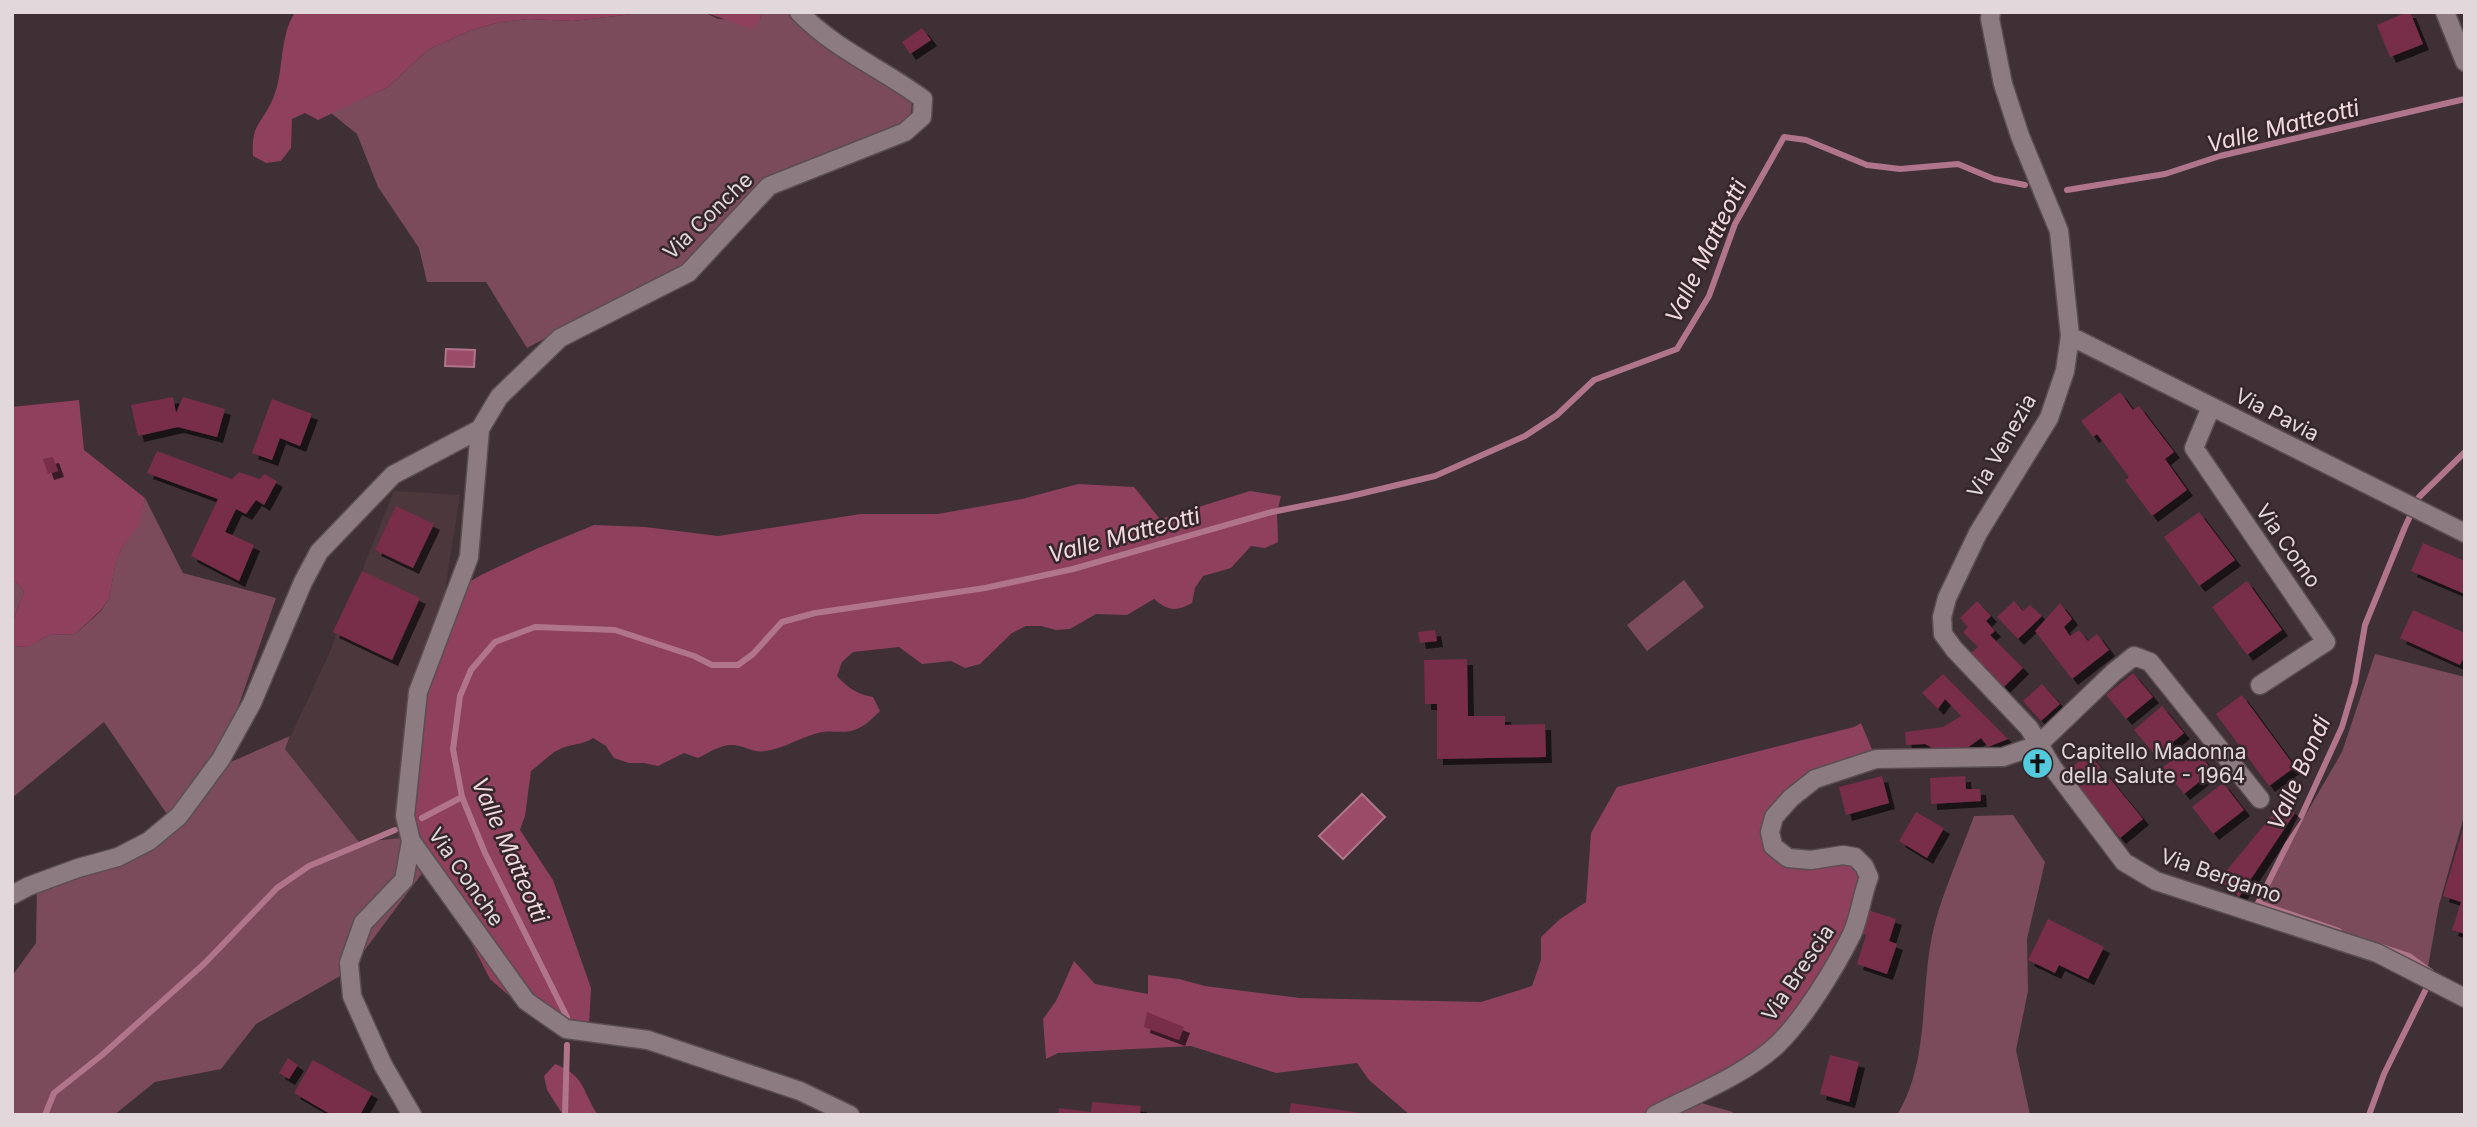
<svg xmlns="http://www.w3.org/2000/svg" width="2477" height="1127" font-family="Inter,sans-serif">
  <defs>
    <filter id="shadow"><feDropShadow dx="6" dy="6" stdDeviation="0" flood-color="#0009"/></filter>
  </defs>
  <rect width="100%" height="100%" fill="#3e3034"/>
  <!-- built -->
  <path fill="#4c373d" d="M394,491l66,4 -16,102 -20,57 -10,183 -55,5 -74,-93 47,-102 4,-13 -3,-2 29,-61z"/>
  <!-- green -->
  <path fill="#7c4b5b" d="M650,12h54l14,7 42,1 2,-8h51l82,65 17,18 -1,25 -126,61 -104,85 -154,82 -41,-66h-59l-8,-34 -41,-61 -21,-53 -26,-21 57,-26 40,-37 43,-20 29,-8 29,-3 44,2z
    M145,498l38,75 93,25 -59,170 73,-32 -5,13 74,93 55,-5 15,27 -80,107 -93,53 -35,45 -66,13 -41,33h-102v-139l24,-33 1,-60c34,-10 121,-27 138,-57l-71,-104 -92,76v-156l2,4 13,1 22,-12 26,-1 25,-22 9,-13 7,-38 5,-12 18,-25z
    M12,577l12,15 -10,26 -2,12z
    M1684,580l20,27 -57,44 -20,-26z
    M2375,654l90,23v136l-26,92 -13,73 -176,-67 92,-159z
    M2013,815l32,47 -18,77 1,52 -12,59 14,65h-133c34,-55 22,-127 37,-188 9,-36 27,-75 40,-111z
    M1687,1099l46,13 -1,3h-74z"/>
  <!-- forest -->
  <path fill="#8e405c" d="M295,12h355l-77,9 -45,-2 -28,3 -29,8 -43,20 -40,37 -70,33 -13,-7 -13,6 -1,29 -10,13 -15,2 -13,-7c-2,-31 7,-30 19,-55 13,-28 6,-62 23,-89z
    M704,12h58l-2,8 -8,9z
    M79,400l5,50 61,48 -5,26 -19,25 -5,13 -7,37 -9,12 -25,23 -26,1 -21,12 -15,-1 1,-28 10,-26 -12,-15v-170z
    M1078,484l56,3 26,32 90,-28 31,5 -4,17 1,29 -13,6 -14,-2 -20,22 -28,8 -8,12 -3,15c-16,9 -24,8 -38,-4l-27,16 -31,-1 -26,15 -14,1 -15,-4h-15l-14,7 -32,31 -15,4 -14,-7 -29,3 -23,-17 -46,5 -11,10 -5,14c11,12 20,18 36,21l7,14c-8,8 -16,16 -26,19 -11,4 -22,0 -32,2 -20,4 -38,17 -57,19 -11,2 -16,-3 -26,-5 -15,-4 -28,6 -41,12l-14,-5 -26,13 -14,-3h-15l-15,-5 -8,-12 -13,-8c-11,7 -16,5 -28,9 -13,4 -23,16 -34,24l-6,45 -5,14 33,50 38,108 -2,37 -52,-5 -47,-41 -87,-169 21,-156 20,-57 37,-22 55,-26 58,-24 51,2 73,9 143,-22h77l84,-15z
    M1861,723l15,36 -61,20 -45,53 18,26 55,-3 21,11 -10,65 -78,114 -118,70h-248l-41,-35 -12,-17 -81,10 -85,-27 -133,7 -12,6 -3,-40 13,-18 18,-40 21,23 53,10v-19l31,4 26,7 95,12 181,4 51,-16 9,-26v-23l19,-18 26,-17 5,-69 26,-46 237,-60z
    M555,1064c31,12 27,28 43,51h-35l-16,-25 -3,-14z"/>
  <!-- water -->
  <path fill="#9a4b67" stroke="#b0758a" stroke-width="2" d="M446,349l29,1 -1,17 -29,-1z
    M1362,794l23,23 -42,42 -24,-23z"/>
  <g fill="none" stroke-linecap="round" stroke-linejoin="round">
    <!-- stream -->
    <path stroke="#b0758a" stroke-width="6" d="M2067,190l98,-16 55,-18 245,-57
      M422,818l40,-21
      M2339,931l-81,-28 42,-84 42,-92 13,-44 10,-58 40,-98 14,-30 46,-45
      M2382,947l27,9 22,16
      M567,1017l-82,-164 -23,-56 -9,-48 7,-53 11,-26 24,-28 40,-15 80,3 79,26 18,9h26l15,-11 29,-32 33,-9 170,-25 88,-19 199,-57 75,-15 88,-21 90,-40 32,-21 37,-35 83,-31 32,-53 26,-72 49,-87 22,3 61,25 33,4 58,-5 36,15 31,6
      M45,1115l9,-22 48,-38 103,-92 72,-75 32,-22 86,-36
      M565,1115l2,-70
      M2369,1115l15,-41 42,-85"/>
  </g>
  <!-- building -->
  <path fill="#782d49" filter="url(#shadow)" d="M2407,12h3l13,32 -33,13 -13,-32z
    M922,28l9,12 -21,14 -8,-12z
    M2120,392l13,18 6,-4 35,46 -9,7 22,31 -35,26 -27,-36 4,-3 -32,-43 -4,3 -12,-16z
    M173,397l3,16 7,-16 42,12 -8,28 -39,-10 -40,9 -7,-31z
    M272,399l40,15 -12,32 -20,-8 -8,22 -20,-7z
    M157,451l75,28 7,-7 21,7 4,-5 13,7 -13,24 -8,-5 -10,14 -10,-5 -11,23 29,13 -15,36 -48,-25 27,-57 -71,-26z
    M53,457l5,14 -10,3 -5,-15z
    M396,506l38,18 -21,44 -38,-18z
    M2199,512l36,48 -36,26 -35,-49z
    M2423,543l42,18v33l-54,-23z
    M362,571l58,27 -28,62 -59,-28z
    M2247,581l35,49 -35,25 -35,-48z
    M1977,601l14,15 -5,5 9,10 -5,4 33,33 -19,19 -33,-34 7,-6 -15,-15 5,-5 -8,-9z
    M2014,601l9,10 7,-6 12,11 -24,23 -21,-22z
    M2060,603l12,16 -8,8 6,9 9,-6 9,11 9,-7 12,16 -37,29 -37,-48z
    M2413,610l52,23v23l-5,9 -60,-27z
    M1435,630l2,11 -17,2 -2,-11z
    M1467,659l1,57h37v9l40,-1 1,33 -109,2v-55h-12l-1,-44z
    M2133,673l20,24 -27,22 -20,-24z
    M1943,674l65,65 -20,8 -7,-9 -14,10 -33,1 -9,-5 -19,1 -1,-13 38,-5 18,-11 -16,-17 -7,10 -16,-16z
    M2042,684l18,20 -19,17 -18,-20z
    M2242,695l53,72 -26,19 -53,-72z
    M2162,706l22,27 -28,23 -22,-26z
    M2192,745l21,26 -29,23 -21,-27z
    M2089,753l54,66 -23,19 -54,-66z
    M2038,757l5,8v5l-6,2 -3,-3 -2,-6 2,-5z
    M1882,776l7,27 -43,12 -7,-28z
    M1965,776l1,13h14l1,12 -50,3 -1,-26z
    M2223,783l21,27 -31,24 -21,-27z
    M2283,802l12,11 -56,84 -20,-17z
    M1916,812l28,16 -17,30 -28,-17z
    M2464,826l1,1v107l-13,-4 9,-28 -18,-6z
    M1868,910l28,9 -7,22 8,3 -10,30 -30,-10 9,-29 -6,-2z
    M2048,919l56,28 -16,32 -29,-14 -4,8 -27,-13z
    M1147,1012l37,15 -5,13 -35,-13z
    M1830,1055l29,7 -10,40 -29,-8z
    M288,1058l10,7 -9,14 -10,-6z
    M313,1060l59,33 -12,22h-28l-38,-22z
    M1092,1102l49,4 -1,9h-82l1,-7 32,4z
    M1291,1103l70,10v2h-72z"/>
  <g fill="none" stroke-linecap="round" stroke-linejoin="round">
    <defs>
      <path id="minor" d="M799,12c35,37 84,57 124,87l-1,18 -17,15 -136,54 -81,87 -128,65 -61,59 -19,32 -11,128 -51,135 -13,124 6,25 115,160 40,28 82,11 152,51 50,24
        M1991,12l-1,7 13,65 17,52 39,95 11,105 -5,35 -16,47 -71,115 -31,65 -5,19 1,17 11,15 75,79 24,40 71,94 32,19 221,72 88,45
        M2445,12l20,50
        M2070,336l395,197
        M2211,407l-17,41 132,194 -66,43
        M411,841l-7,39 -41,43 -14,40 3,33 31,69 29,50
        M12,895l17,-9 49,-18 40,-11 31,-16 30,-25 42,-57 31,-56 51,-121 16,-30 74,-77 87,-46
        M1655,1115c40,-21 88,-39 122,-70 27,-26 58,-77 75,-111 8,-18 10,-39 17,-57l-5,-11 -9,-9 -12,-2 -32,5 -23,-2 -15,-12 -3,-14 4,-15 17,-19 24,-19 61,-20 127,-2 35,-12 76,-73 20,-16 16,6 110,137"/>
    </defs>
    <!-- minor casing -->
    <use href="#minor" stroke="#5a4e51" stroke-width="21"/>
    <!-- minor -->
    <use href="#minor" stroke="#8c7b80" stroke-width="18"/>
  </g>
  <!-- icons -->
  <defs>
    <symbol id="church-disc" viewBox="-11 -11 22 22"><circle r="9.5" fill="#54cadd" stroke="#34262a"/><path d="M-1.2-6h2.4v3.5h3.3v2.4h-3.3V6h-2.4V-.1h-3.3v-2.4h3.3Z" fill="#111"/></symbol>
  </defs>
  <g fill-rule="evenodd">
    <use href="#church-disc" x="2020" y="746" width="35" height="35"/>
  </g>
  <g text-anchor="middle" stroke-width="5" stroke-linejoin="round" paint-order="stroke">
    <!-- street labels -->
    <g font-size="21" fill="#e2d8db" stroke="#34262a">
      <text transform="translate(708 216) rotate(-44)" y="7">Via Conche</text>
      <text transform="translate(2277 415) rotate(27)" y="7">Via Pavia</text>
      <text transform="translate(2002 446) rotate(-60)" y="7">Via Venezia</text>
      <text transform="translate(2288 546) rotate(55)" y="7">Via Como</text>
      <text transform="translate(2221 876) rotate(19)" y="7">Via Bergamo</text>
      <text transform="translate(466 877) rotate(55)" y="7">Via Conche</text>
      <text transform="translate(1798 973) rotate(-56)" y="7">Via Brescia</text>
    </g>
    <!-- poi labels -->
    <g font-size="21" fill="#e2d8db" stroke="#34262a" text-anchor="start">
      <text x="2061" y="759">Capitello Madonna<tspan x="2061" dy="24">della Salute - 1964</tspan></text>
    </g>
    <!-- water labels -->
    <g font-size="23" font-style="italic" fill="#f1d9e0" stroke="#34262a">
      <text transform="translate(2283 126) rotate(-14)" y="8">Valle Matteotti</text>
      <text transform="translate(1706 251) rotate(-64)" y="8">Valle Matteotti</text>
      <text transform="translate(1124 535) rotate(-15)" y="8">Valle Matteotti</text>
      <text transform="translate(2299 773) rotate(-66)" y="8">Valle Bondi</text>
      <text transform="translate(510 850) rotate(66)" y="8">Valle Matteotti</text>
    </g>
  </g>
  <!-- border -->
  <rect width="2477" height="1127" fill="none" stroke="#e2d8db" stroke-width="28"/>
</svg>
